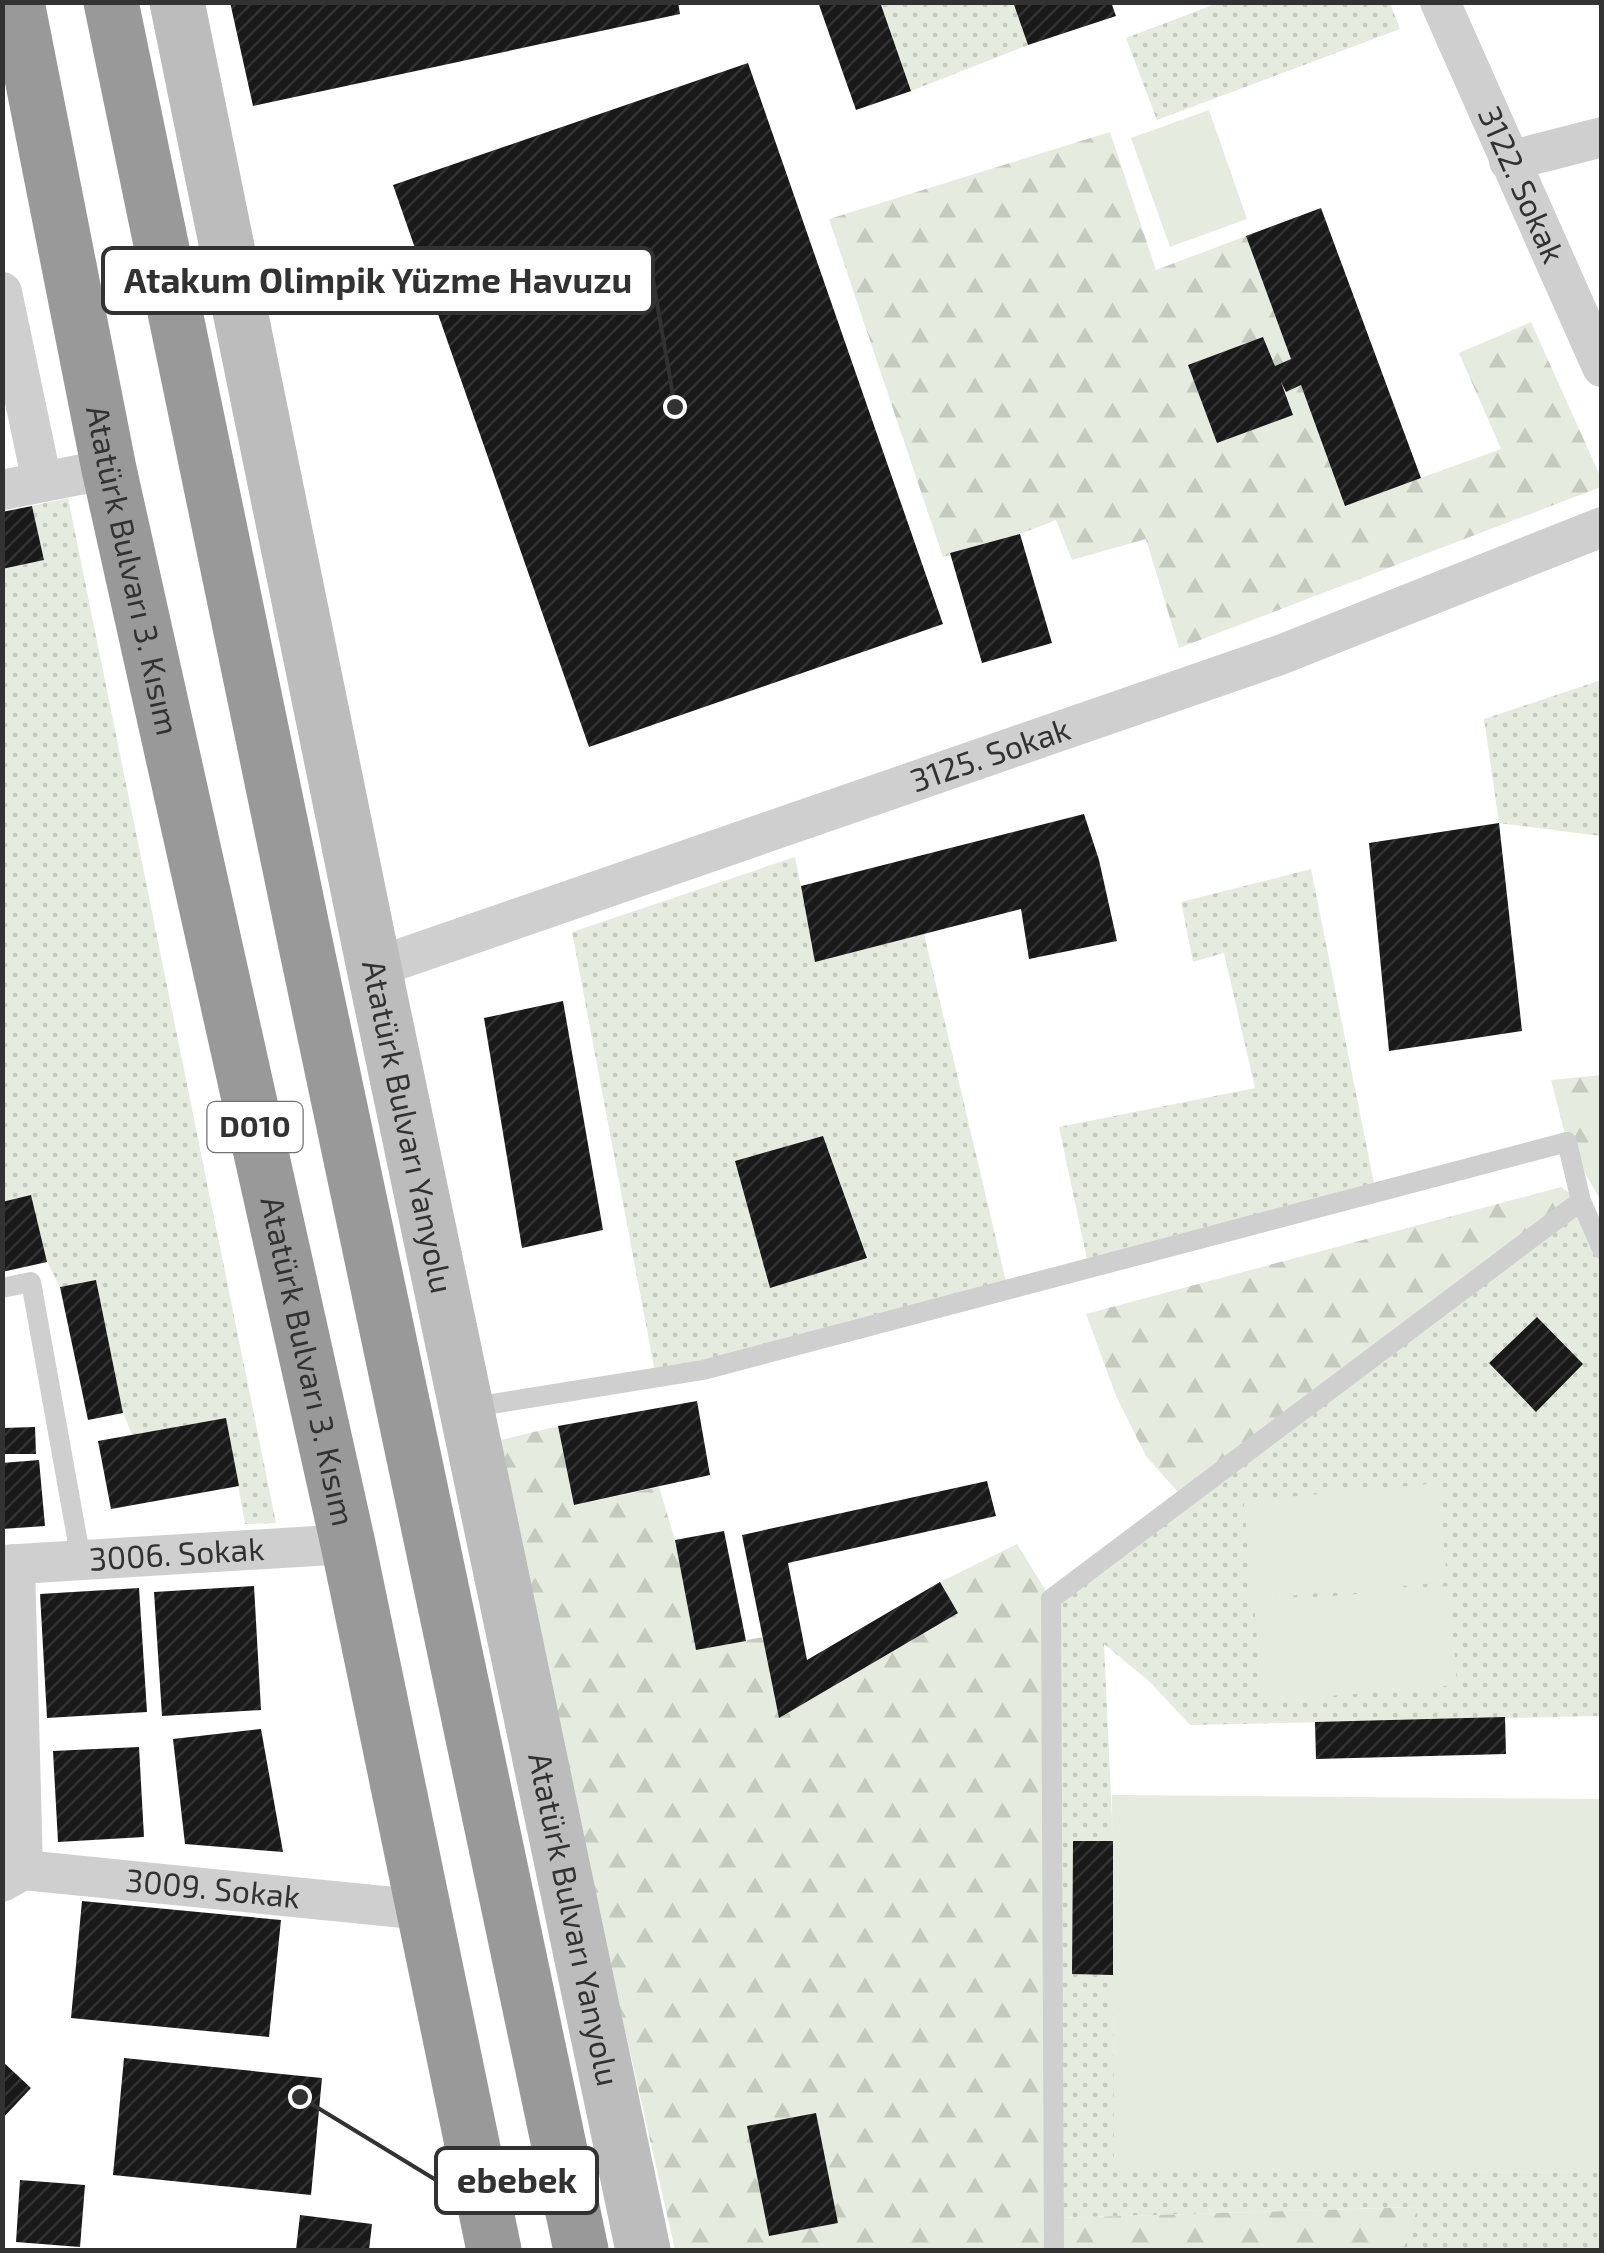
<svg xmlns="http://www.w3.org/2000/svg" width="1604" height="2253" font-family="'Exo 2',sans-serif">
  <defs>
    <pattern id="grass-dots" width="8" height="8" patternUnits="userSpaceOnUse" patternTransform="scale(2.5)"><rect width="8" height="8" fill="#e5ebde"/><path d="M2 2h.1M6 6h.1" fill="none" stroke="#c5cabf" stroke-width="1.8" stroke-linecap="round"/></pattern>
    <pattern id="forest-firs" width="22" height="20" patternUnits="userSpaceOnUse" patternTransform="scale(2.5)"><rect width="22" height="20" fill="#e5ebde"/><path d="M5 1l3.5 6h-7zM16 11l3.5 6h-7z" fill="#c5cabf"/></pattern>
    <pattern id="building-hatch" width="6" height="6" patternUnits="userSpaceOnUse" patternTransform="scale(2.5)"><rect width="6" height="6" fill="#191919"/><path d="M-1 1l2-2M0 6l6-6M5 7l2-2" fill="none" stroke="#323232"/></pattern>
  </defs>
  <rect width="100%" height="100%" fill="#fff"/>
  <!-- grass -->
  <path fill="url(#grass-dots)" d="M880,3h133l15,42 -117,46z
    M1218,3h172l10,26 -243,91 -31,-82z
    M68,498l208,1025 -31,1 -19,-106 -94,17 -9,-22 -27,-133 -36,7 -13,-25 -44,-60 -1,-633 42,-9 -12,-54z
    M1601,680v156l-102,-13 -15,-104z
    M795,857l21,104 108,-27 84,356 -352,88 -84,-446z
    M1311,869l65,324 -287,76 -30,-142 196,-39 -31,-135 -31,9 -12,-60z
    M1581,1201l21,48 -1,467 -411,9 -40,-43 -46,-38 9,197h-40l-1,132 41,2 2,195 486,3v77h-198l14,-43 -363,11 -3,-619z"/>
  <!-- forest -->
  <path fill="url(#forest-firs)" d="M1110,132l46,138 90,-34 45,123 -16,7 -12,-29 -46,106 75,-28 -6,-23 15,-7 45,120 155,-56 -42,-96 72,-31 70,156v9l-422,161 -33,-109 -74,21 -16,-40 -36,14 -77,23 -114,-338z
    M1601,1075v126l-34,-59 -16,-62z
    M1561,1187l20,14 -397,298 -38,-43 -30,-60 -30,-82z
    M558,1426l17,79 84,-18 16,53 21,109 68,-12 16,80 160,-135 77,-38 34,55 3,619 364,-11 -15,43h-728l-79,-348 -99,-461z"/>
  <!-- green -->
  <path fill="#e5ebde" d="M1209,110l38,109 -77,28 -39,-109z
    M1439,1483l8,99 -195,17 -8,-98z
    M1449,1586l8,99 -195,17 -8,-99z
    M1112,1795l489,4v374l-487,-2z"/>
  <!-- building -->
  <path fill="url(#building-hatch)" d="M230,2h448l2,12 -427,92z
    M818,2h62l31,89 -55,19z
    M1013,2h98l5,14 -88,29z
    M748,63l195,561 -354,123 -196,-562z
    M1321,208l100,270 -76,28 -44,-121 -15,7 -5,-10 12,33 -76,28 -29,-78 75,-28 12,29 16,-7 -45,-123z
    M32,506l12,54 -42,9v-57z
    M1020,534l32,109 -70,20 -32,-110z
    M1084,814l15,46 18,81 -88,18 -8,-50 -206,53 -14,-76z
    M1499,823l23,208 -133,20 -20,-208z
    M563,1001l40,229 -81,18 -38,-230z
    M823,1136l44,122 -97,30 -35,-127z
    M31,1195l16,67 -45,10v-70z
    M96,1280l27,133 -35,7 -28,-133z
    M1537,1317l46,47 -47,48 -47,-49z
    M697,1401l13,74 -136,30 -16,-79z
    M226,1418l13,68 -128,23 -13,-68z
    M35,1427l1,27h-34v-26z
    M39,1460l6,66 -43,3v-66z
    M987,1481l9,35 -208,47 19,97 133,-78 18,31 -179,105 -37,-183z
    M724,1531l22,110 -50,9 -21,-110z
    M254,1586l7,124 -99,6 -8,-124z
    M139,1588l8,124 -100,6 -7,-124z
    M1505,1717l1,37 -190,5 -1,-37z
    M261,1729l22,123 -98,-8 -12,-105z
    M139,1747l5,90 -86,5 -5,-91z
    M1073,1841h40v134l-41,-1z
    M82,1901l199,19 -12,117 -198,-19z
    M124,2058l198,20 -11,117 -198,-20z
    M2,2061l29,27 -29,31z
    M816,2113l22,110 -69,13 -22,-110z
    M20,2180l65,5 -5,62 -64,-5z
    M300,2215l72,9 -3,26h-73z"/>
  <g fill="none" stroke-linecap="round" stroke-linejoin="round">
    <!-- lane -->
    <path stroke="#cfcfcf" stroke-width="20" d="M1581,1201l21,48
      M2,1288l29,-6 50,278
      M467,1408l236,-38 864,-228 14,59 -530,398 3,651"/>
    <!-- street -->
    <g stroke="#cfcfcf" stroke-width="40">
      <path id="s1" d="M1440,2l162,365"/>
      <path d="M1509,161l93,-24"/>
      <path d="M2,292l40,190"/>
      <path d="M2,490l107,-21"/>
      <path id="s2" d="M374,968l906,-313 322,-128"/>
      <path d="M15,1564l8,306"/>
      <path id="s3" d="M2,1565l346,-21"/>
      <path id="s4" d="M2,1882l21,-12 401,40"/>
    </g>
    <!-- secondary -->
    <path stroke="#bcbcbc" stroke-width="55" id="s5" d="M177,2l197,966 269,1282"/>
    <!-- highway -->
    <g stroke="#999" stroke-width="55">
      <path id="s6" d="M17,2l92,467 239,1075 146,706"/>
      <path d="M111,2l195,944 275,1304"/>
    </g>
  </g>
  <g text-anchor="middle" stroke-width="10" stroke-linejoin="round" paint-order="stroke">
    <!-- shield labels -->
    <rect fill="#fff" stroke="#707070" stroke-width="2.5" x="207.5" y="1102" width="95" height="50" rx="8"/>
    <g font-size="30" font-weight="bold" fill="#323232">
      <text x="255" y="1137">D010</text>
    </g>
    <!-- street labels -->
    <g font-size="32" fill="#323232" stroke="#fff">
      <text dy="11" stroke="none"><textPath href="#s1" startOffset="200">3122. Sokak</textPath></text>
      <text dy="11" stroke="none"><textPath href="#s6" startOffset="580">Atatürk Bulvarı 3. Kısım</textPath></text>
      <text dy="11" stroke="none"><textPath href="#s2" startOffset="652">3125. Sokak</textPath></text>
      <text dy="11" stroke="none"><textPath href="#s5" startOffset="1148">Atatürk Bulvarı Yanyolu</textPath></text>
      <text dy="11" stroke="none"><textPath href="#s6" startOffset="1390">Atatürk Bulvarı 3. Kısım</textPath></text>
      <text dy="11" stroke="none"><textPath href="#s3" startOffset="175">3006. Sokak</textPath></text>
      <text dy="11" stroke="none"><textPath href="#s4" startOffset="215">3009. Sokak</textPath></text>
      <text dy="11" stroke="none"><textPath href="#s5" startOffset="1958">Atatürk Bulvarı Yanyolu</textPath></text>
    </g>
  </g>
  <!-- callouts -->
  <path fill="none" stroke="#323232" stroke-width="4" d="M675 407L653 280M300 2097L436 2180"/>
  <g fill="#323232" stroke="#fff" stroke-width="4">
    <circle cx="675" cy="407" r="10"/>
    <circle cx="300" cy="2097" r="10"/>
  </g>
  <g fill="#fff" stroke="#323232" stroke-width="4">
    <rect x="103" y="248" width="550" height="65" rx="10"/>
    <rect x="436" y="2148" width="161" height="65" rx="10"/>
  </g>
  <g font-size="35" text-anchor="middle" font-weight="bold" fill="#323232">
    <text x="378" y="293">Atakum Olimpik Yüzme Havuzu</text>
    <text x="517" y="2193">ebebek</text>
  </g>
  <!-- border -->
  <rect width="1604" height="2253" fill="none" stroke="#323232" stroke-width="10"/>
</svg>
